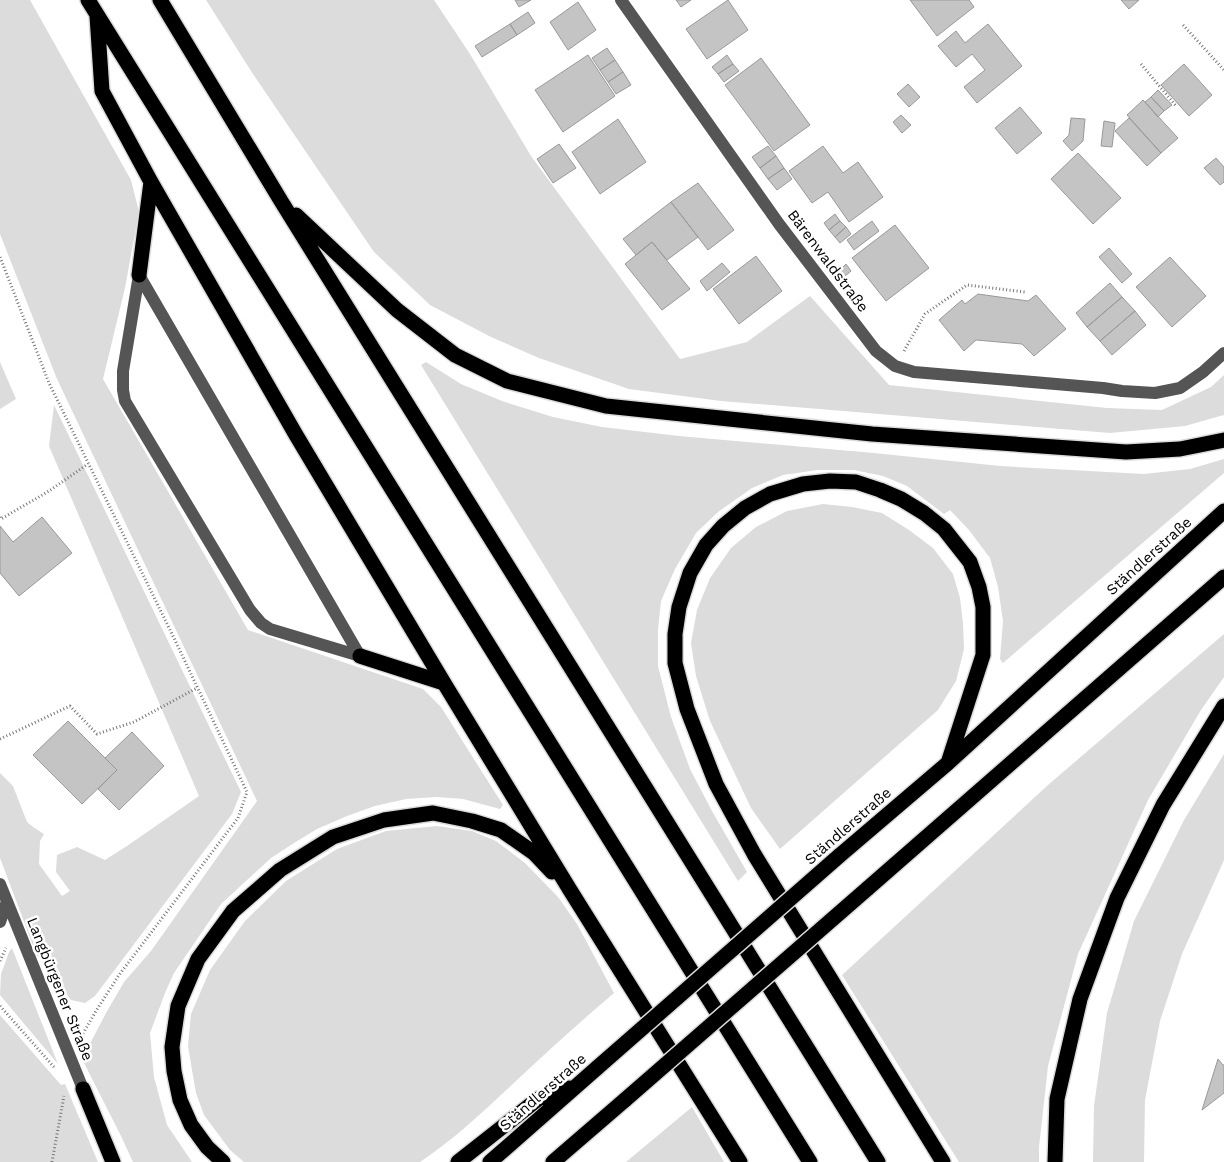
<svg xmlns="http://www.w3.org/2000/svg" width="1224" height="1162" font-family="'Work Sans',sans-serif">
  <rect width="100%" height="100%" fill="#fff"/>
  <!-- green -->
  <path fill="#dcdcdc" d="M0,0h30l101,180 8,32 -14,76 -22,91 145,251 175,59 18,18 62,98 -3,4 -37,-10 -26,-2 -31,2 -31,7 -28,10 -30,13 -23,14 -23,15 -50,46 -47,69 -9,20 -15,40 4,44 13,48 25,37h-59l-12,-26 -39,-77 24,-46 18,-31 27,-31 106,-150 -200,-422 -57,-145z
    M206,0h228l36,54 61,102 149,203 67,-17 63,-46 79,89 218,23 55,2 49,-23 13,-12v40l-39,11 -75,7 -389,-32 -92,-12 -90,-31 -48,-21 -61,-32 -56,-53 -121,-178z
    M0,362l16,37 -16,10z
    M426,362l35,22 41,17 51,16 49,10 77,9 195,17 126,13 144,8 46,-5 34,-10v14l-221,190 -3,-4 3,-38 -5,-34 -8,-29 -21,-28 -19,-20 -6,4 -37,-28 -24,-10 -29,-6h-36l-35,5 -31,13 -34,24 -22,21 -21,36 -14,32 -3,29v36l13,51 19,52 22,42 35,61 -9,9 -317,-516z
    M54,405l187,387 -9,22 -137,182 -10,7 -14,-3 -11,-15v-12l-6,-11 -17,-6 -37,-98v-85l13,13 14,36 6,5 11,7 -4,7 -1,23 23,32 8,-5 -14,-19 1,-17 20,-8 28,13 22,-14 72,-50 -150,-350z
    M823,504l29,3 30,6 27,17 24,18 20,26 7,24 3,25 1,26 -8,32 -18,29 -158,139 -29,-41 -41,-87 -14,-45 -5,-33 6,-33 13,-32 21,-30 25,-21 31,-16z
    M1224,634v43l-23,33 -53,90 -70,154 -30,112 -9,81v15h-80l-117,-187 206,-190z
    M1224,754v106l-42,94 -22,67 -15,79 -1,62h-51l1,-56 13,-93 27,-92 50,-101z
    M437,826l35,5 24,10 29,22 33,34 19,27 37,69c-33,28 -65,57 -97,87 -31,29 -61,58 -97,82h-176l-14,-12 -26,-35 -8,-22 -4,-23 -4,-24 3,-32 19,-44 35,-49 41,-40 51,-32 49,-18z
    M12,948l46,116 -58,-69 1,-21 8,-22z
    M0,1015l61,70 4,-1 33,78h-98z
    M692,1107l32,55h-98z"/>
  <!-- building -->
  <path fill="#c4c4c4" stroke="#999" d="M515,0h16l-12,7z
    M676,0h15l-10,7z
    M728,0l20,30 -41,29 -21,-30z
    M910,0h59l5,7 -37,29z
    M1121,0h18l-10,9z
    M578,2l18,28 -28,20 -18,-28z
    M528,12l7,11 -18,12 -7,-11z
    M510,24l7,11 -35,22 -7,-11z
    M988,24l34,42 -45,37 -13,-16 21,-17 -13,-16 -16,13 -18,-21 18,-15 9,12z
    M607,48l8,12 -15,10 -8,-12z
    M588,55l27,41 -52,36 -28,-42z
    M727,55l6,9 -15,10 -6,-7z
    M761,58l49,67 -36,26 -49,-66z
    M615,60l8,12 -15,10 -8,-12z
    M733,64l6,7 -15,11 -6,-8z
    M1184,64l28,31 -23,21 -28,-31z
    M623,72l8,13 -15,9 -8,-12z
    M908,84l12,13 -11,10 -12,-13z
    M1158,90l14,15 -8,6 -13,-14z
    M1151,97l13,14 -6,6 -13,-15z
    M1143,100l35,38 -17,15 -34,-38z
    M1020,107l22,26 -25,21 -22,-26z
    M901,115l10,10 -9,8 -9,-11z
    M1071,118l14,1 -2,22 -11,10 -9,-10 6,-6z
    M1129,118l32,35 -14,13 -32,-35z
    M618,119l28,43 -46,32 -28,-42z
    M1104,121l11,2 -3,24 -11,-1z
    M559,144l17,24 -23,15 -16,-24z
    M768,146l8,10 -16,12 -8,-11z
    M823,146l20,27 15,-11 25,35 -34,25 -21,-30 -16,11 -23,-32z
    M1078,153l43,45 -28,26 -42,-45z
    M776,156l8,12 -16,11 -8,-11z
    M1216,158l8,9v15l-4,3 -16,-17z
    M784,168l8,11 -15,11 -9,-11z
    M698,183l36,47 -26,20 -37,-48z
    M671,202l27,35 -31,23 -15,-18 -16,13 -13,-16z
    M835,214l5,7 -11,9 -5,-7z
    M840,221l6,6 -11,10 -6,-7z
    M872,221l7,10 -25,19 -7,-10z
    M895,225l34,43 -43,33 -34,-43z
    M846,227l5,7 -11,9 -5,-6z
    M652,242l38,47 -28,21 -37,-46z
    M1109,248l23,26 -10,9 -23,-26z
    M756,256l26,35 -43,33 -26,-35z
    M1170,257l36,39 -34,31 -36,-40z
    M722,263l8,9 -23,19 -7,-10z
    M846,264l5,7 -7,6 -5,-6z
    M1110,283l12,14 -35,30 -11,-14z
    M978,294l50,7 8,-6 30,34 -32,27 -12,-12 -46,-4 -12,11 -25,-31 23,-20 3,4z
    M1122,297l13,14 -35,30 -13,-14z
    M1135,311l11,14 -34,30 -12,-14z
    M42,517l30,36 -53,43 -19,-23v-47l13,16z
    M68,721l49,49 -35,34 -49,-49z
    M132,732l32,34 -45,44 -21,-21 19,-19 -12,-12z
    M1218,1059l5,6h1v28l-22,17z"/>
  <g fill="none" stroke-linecap="round" stroke-linejoin="round">
    <defs>
      <path id="highway" d="M88,0l722,1162
        M160,0l121,201 597,961
        M97,16l5,75 49,91 145,253 148,248 126,207 170,272
        M296,215l101,95 58,45 52,26 99,25 266,28 254,18 54,-3 44,-9
        M139,275l12,-93
        M360,656l84,27
        M839,856l109,-93 276,-252
        M867,889l357,-312
        M83,1089l30,73
        M223,1162l-16,-15 -16,-22 -11,-25 -6,-29 -2,-24 6,-41 20,-47 35,-48 47,-41 53,-33 51,-17 49,-7 39,8 29,9 33,23 18,19
        M458,1162l80,-63 31,-11
        M490,1162l108,-95
        M553,1162l73,-63
        M943,1162l-189,-308 -38,-70 -29,-75 -12,-46v-29l4,-27 11,-34 16,-28 17,-19 22,-18 25,-14 33,-10 27,-3 26,1 24,8 21,9 23,14 20,16 26,33 9,25 4,20v48l-35,108
        M1055,1162l2,-63 23,-100 37,-101 46,-93 61,-99"/>
    </defs>
    <!-- highway casing -->
    <use href="#highway" stroke="#dbdbdb" stroke-width="18"/>
    <!-- path -->
    <path stroke="#777" stroke-width="3" stroke-dasharray="1 2.5" stroke-linecap="butt" d="M1183,25l41,45
      M1141,64l35,42
      M0,257l49,126 124,253 74,156 -9,26 -119,157 -23,36 -15,26
      M904,351l21,-37 42,-29 58,7
      M0,517l1,2 48,-28 39,-27
      M0,739l70,-33 27,28 37,-12 63,-34
      M0,961l6,-13
      M0,1006l54,61
      M52,1162l12,-66"/>
    <!-- minor -->
    <path stroke="#555" stroke-width="12" d="M621,0l158,224 97,127 19,15 19,6 189,16 19,3 33,2 25,-5 23,-16 21,-19
      M139,275l-16,96v19l2,11 125,209 11,13 9,6 90,27
      M139,275l221,381
      M0,884l83,205
      M0,922l7,-21"/>
    <!-- highway -->
    <use href="#highway" stroke="#000" stroke-width="15"/>
    <defs>
      <path id="highway-bridge" d="M598,1067l241,-211
        M626,1099l241,-210"/>
    </defs>
    <!-- highway-bridge casing -->
    <use href="#highway-bridge" stroke="#dbdbdb" stroke-width="18" stroke-linecap="butt"/>
    <!-- highway-bridge -->
    <use href="#highway-bridge" stroke="#000" stroke-width="15"/>
  </g>
  <g text-anchor="middle" stroke-width="5" stroke-linejoin="round" paint-order="stroke">
    <!-- street labels -->
    <g font-size="15" fill="#000" stroke="#fff">
      <text transform="translate(828 261) rotate(53)" y="5">Bärenwaldstraße</text>
      <text transform="translate(1149 556) rotate(-42)" y="5">Ständlerstraße</text>
      <text transform="translate(848 826) rotate(-41)" y="5">Ständlerstraße</text>
      <text transform="translate(60 989) rotate(68)" y="5">Langbürgener Straße</text>
      <text transform="translate(543 1092) rotate(-41)" y="5">Ständlerstraße</text>
    </g>
  </g>
</svg>
